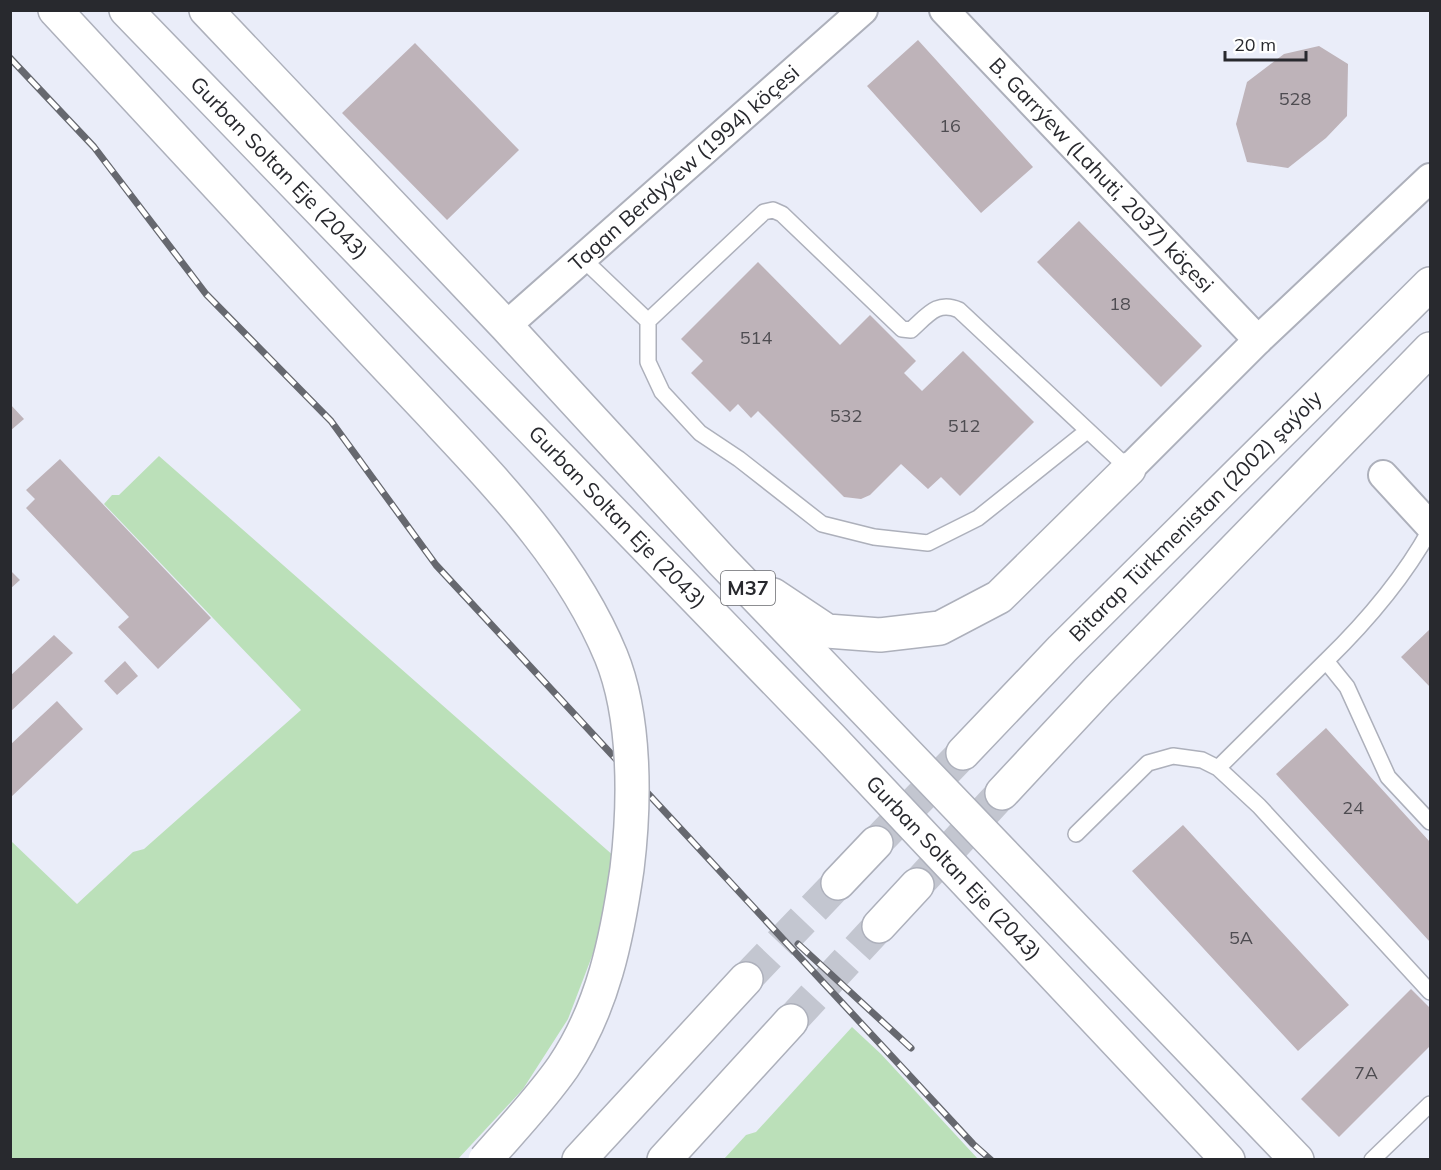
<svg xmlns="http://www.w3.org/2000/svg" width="1441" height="1170" font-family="Mulish,sans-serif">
  <rect width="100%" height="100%" fill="#eaedf9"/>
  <!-- green -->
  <path fill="#bbe0b9" d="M159,456l456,401 -13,73 -34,89 -45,70 -65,70 -447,1 -1,-320 67,64 56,-52 11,-3 157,-139 -197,-206 8,-9h7z
    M852,1027l29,27 97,105h-254l22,-24 10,-3z"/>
  <!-- building -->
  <path fill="#beb3b9" d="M918,40l115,127 -52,46 -114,-127z
    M415,43l104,107 -72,70 -105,-107z
    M1319,46l29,18 -1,52 -21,22 -38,30 -41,-6 -11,-38 11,-42 37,-28z
    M1079,221l123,125 -41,41 -124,-125z
    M758,262l82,83 30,-30 46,46 -12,12 18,18 41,-40 71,71 -74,74 -19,-19 -13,12 -27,-25 -31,31 -9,4 -17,-2 -86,-86 -7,7 -13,-14 -8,8 -39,-39 12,-12 -22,-22z
    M10,404l14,15 -14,12z
    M60,459l151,159 -53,51 -40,-42 11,-10 -103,-109 9,-9 -9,-9z
    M10,570l10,10 -10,9z
    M1430,629v58l-29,-30z
    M54,635l19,18 -63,59v-36z
    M125,661l13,15 -21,19 -13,-14z
    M57,701l26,28 -73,69v-53z
    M1326,728l104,114v100l-154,-168z
    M1183,825l166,180 -51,46 -166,-180z
    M1411,989l19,19v38l-91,91 -38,-38z"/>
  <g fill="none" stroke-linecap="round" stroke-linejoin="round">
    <!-- secondary-tunnel -->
    <path stroke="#c3c6d0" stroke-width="33" stroke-dasharray="33 16" stroke-linecap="butt" d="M876,843l87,-90
      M917,885l85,-92
      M746,979l92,-96
      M791,1021l88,-95"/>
    <defs>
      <path id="lane" d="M582,258l66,63 116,-109 9,-2 9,4 120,115 9,1c16,-14 26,-30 48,-20l170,159
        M648,321v41l14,30 38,41 39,26 83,65 52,13 54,6 50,-25 109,-87
        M1430,530c-27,49 -64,92 -104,131l21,26 41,90 42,45
        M1218,768l108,-107
        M1076,834l72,-71 25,-7 29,4 16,8 41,38 171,186
        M1372,1160l58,-56"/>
      <g id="street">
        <path id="s1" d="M944,10l314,330"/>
        <path id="s2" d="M506,326l357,-316"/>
        <path d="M1129,469l129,-129 172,-162"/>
        <path d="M1383,475l47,51"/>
      </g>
      <g id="secondary">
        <path id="s3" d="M963,753l99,-104 368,-365"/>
        <path d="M1002,793l97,-104 331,-340"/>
        <path d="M838,883l38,-40"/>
        <path d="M879,926l38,-41"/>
        <path d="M579,1160l167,-181"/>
        <path d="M664,1160l127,-139"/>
      </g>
      <g id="highway">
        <path d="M55,10l205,221"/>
        <path id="s4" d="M126,10l705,728 397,422"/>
        <path d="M206,10l300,316 216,235 575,599"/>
        <path d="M773,595l54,36 53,4 60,-7 59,-31 130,-128"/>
      </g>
    </defs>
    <!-- lane casing -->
    <use href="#lane" stroke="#adb0bb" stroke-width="18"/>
    <!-- street casing -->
    <use href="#street" stroke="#adb0bb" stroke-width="32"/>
    <!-- secondary casing -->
    <use href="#secondary" stroke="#adb0bb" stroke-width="36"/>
    <!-- highway casing -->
    <use href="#highway" stroke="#adb0bb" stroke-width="36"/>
    <!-- lane -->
    <use href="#lane" stroke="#fff" stroke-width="15"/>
    <!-- street -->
    <use href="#street" stroke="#fff" stroke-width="28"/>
    <!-- secondary -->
    <use href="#secondary" stroke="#fff" stroke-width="33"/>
    <!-- highway -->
    <use href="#highway" stroke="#fff" stroke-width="33"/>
    <defs>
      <path id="rail" d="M10,58l84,89 112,147 125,127 105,144 537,579 18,16
        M798,944l113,104"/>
    </defs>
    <!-- rail casing -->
    <use href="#rail" stroke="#66686f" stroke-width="7"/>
    <!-- rail -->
    <use href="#rail" stroke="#fff" stroke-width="4.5" stroke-dasharray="14" stroke-linecap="butt"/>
    <defs>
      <path id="highway-bridge" d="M260,231c56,60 111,119 167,178 70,75 144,150 184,247 25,61 24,148 16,213 -10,69 -24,139 -64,198 -23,33 -51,62 -78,93"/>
    </defs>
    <!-- highway-bridge casing -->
    <use href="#highway-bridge" stroke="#adb0bb" stroke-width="36" stroke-linecap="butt"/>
    <!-- highway-bridge -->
    <use href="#highway-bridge" stroke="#fff" stroke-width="33"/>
  </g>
  <g text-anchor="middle" stroke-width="6" stroke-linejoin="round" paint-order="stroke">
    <!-- number labels -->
    <g font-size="18" fill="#4e4c51">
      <text x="1295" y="105">528</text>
      <text x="950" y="132">16</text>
      <text x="1120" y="310">18</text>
      <text x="756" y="344">514</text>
      <text x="846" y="422">532</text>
      <text x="964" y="432">512</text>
      <text x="1353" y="814">24</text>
      <text x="1241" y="944">5A</text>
      <text x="1366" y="1079">7A</text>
    </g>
    <!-- shield labels -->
    <rect fill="#fff" stroke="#68696d" stroke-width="1.5" x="721" y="571" width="54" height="34" rx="4.5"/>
    <g font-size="20" font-weight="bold" fill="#28292e">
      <text x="748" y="595">M37</text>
    </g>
    <!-- street labels -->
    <g font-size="21" fill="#28292e" stroke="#fff">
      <text dy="7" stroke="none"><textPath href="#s2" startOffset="238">Tagan Berdyýew (1994) köçesi</textPath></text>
      <text dy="7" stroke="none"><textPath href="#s4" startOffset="220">Gurban Soltan Eje (2043)</textPath></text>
      <text dy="7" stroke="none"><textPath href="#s1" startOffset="228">B. Garrýew (Lahuti, 2037) köçesi</textPath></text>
      <text dy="7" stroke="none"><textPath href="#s3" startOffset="332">Bitarap Türkmenistan (2002) şaýoly</textPath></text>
      <text dy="7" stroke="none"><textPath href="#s4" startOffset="706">Gurban Soltan Eje (2043)</textPath></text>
      <text dy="7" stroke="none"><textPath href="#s4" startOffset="1192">Gurban Soltan Eje (2043)</textPath></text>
    </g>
  </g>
  <!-- border -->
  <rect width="1441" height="1170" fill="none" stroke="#28292e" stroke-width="24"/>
  <!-- scale -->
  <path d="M1225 51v9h81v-9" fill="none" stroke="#28292e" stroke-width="3"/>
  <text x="1234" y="51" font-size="18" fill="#28292e" stroke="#ffffff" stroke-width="4.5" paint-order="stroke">20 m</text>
</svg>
